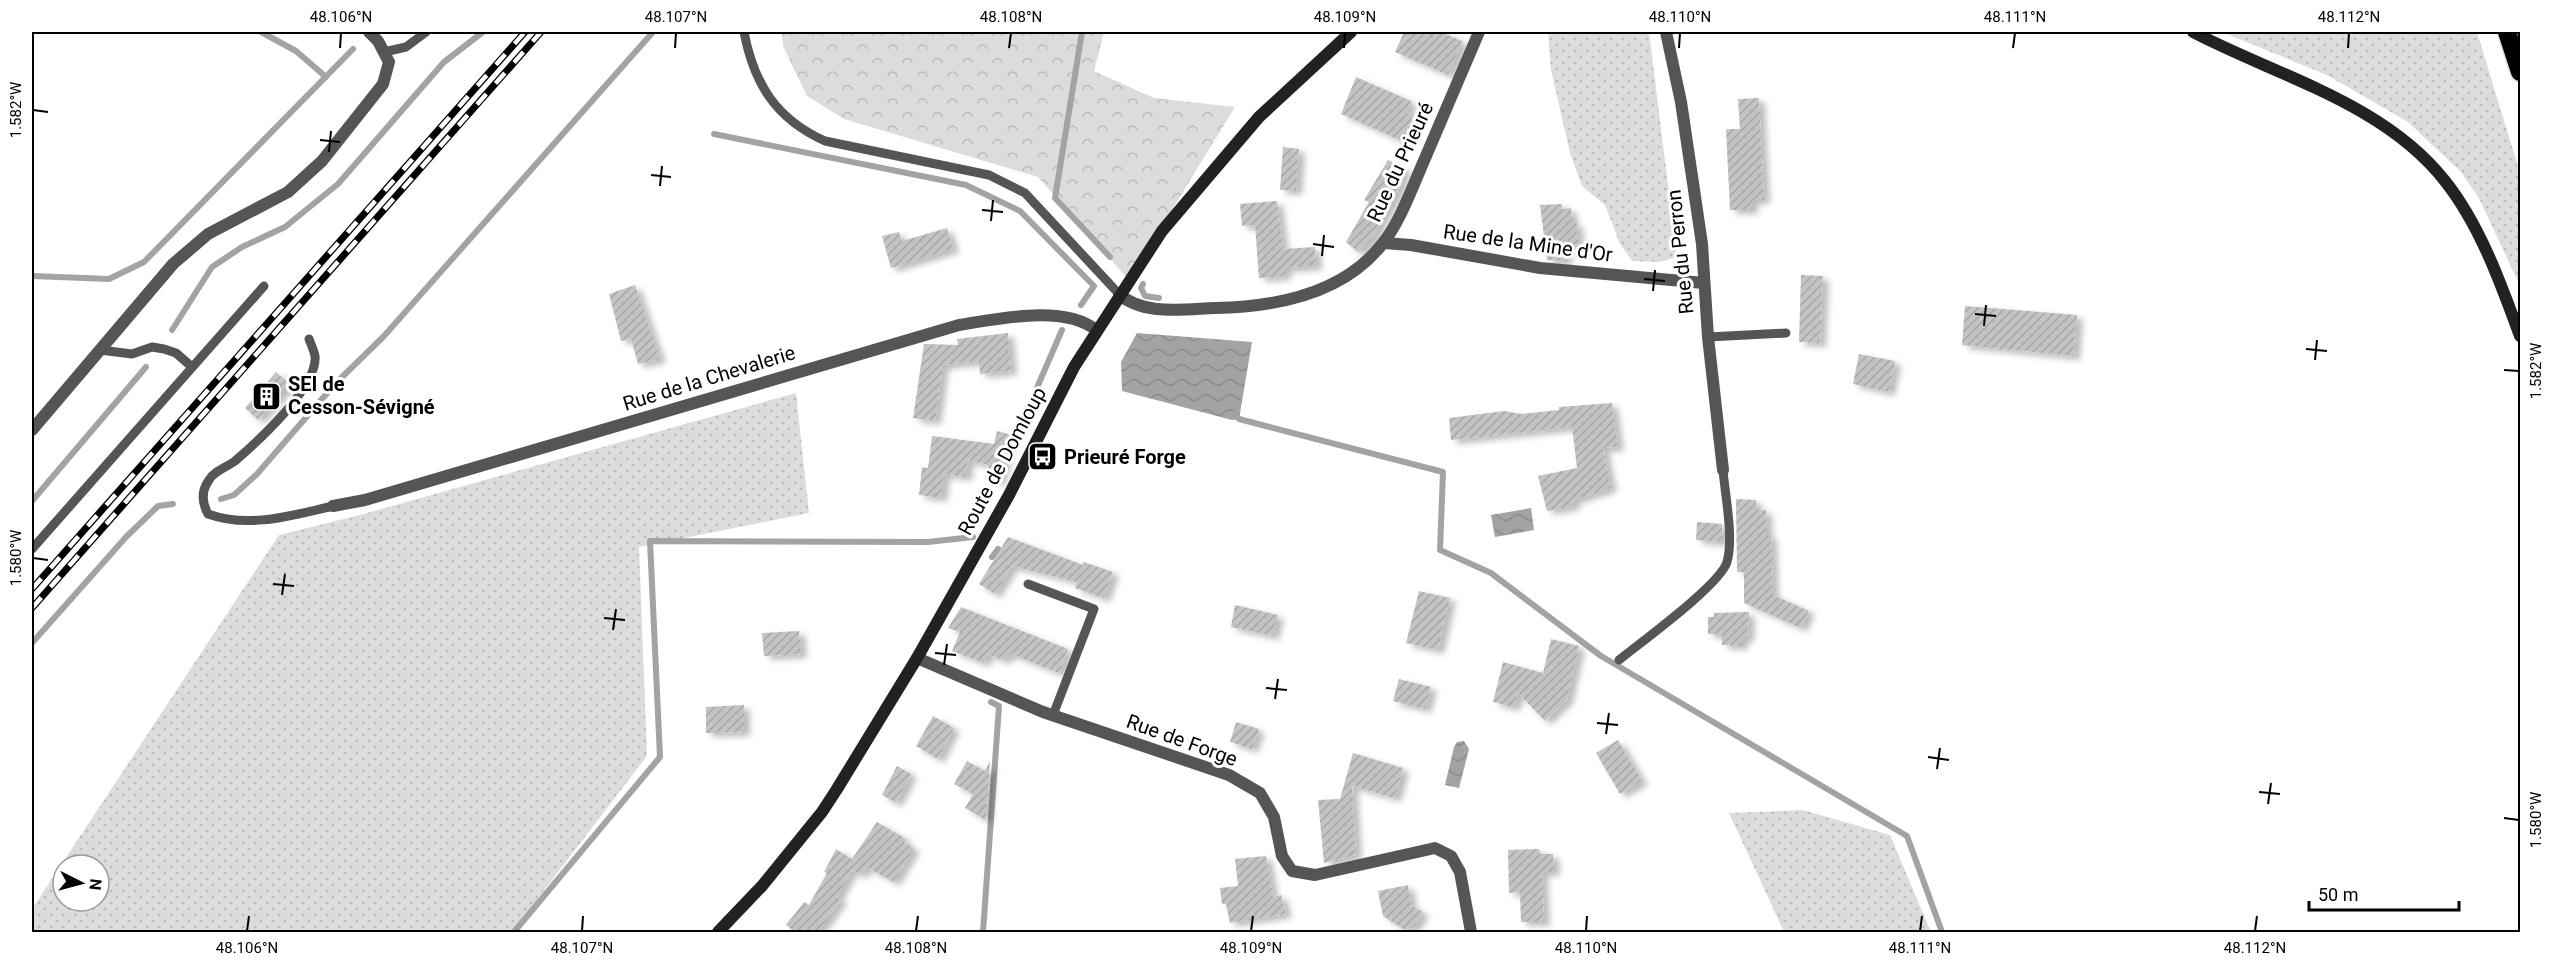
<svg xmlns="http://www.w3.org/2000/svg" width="2552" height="964" font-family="Roboto,sans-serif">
  <defs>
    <pattern id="grass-dots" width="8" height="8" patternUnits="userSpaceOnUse" patternTransform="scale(1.5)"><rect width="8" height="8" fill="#dcdcdc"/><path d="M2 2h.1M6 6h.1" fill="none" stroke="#bbb" stroke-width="1.8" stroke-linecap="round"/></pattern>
    <pattern id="forest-crowns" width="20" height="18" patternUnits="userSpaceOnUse" patternTransform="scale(1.5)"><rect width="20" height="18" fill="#dcdcdc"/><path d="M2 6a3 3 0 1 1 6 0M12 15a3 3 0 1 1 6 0" fill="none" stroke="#bbb"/></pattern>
    <pattern id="water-waves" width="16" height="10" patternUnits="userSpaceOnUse" patternTransform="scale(1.5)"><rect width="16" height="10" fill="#a3a3a3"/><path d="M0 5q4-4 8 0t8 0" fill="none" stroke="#8b8b8b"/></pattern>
    <pattern id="building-hatch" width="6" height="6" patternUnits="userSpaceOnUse" patternTransform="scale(1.5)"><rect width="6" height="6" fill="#c4c4c4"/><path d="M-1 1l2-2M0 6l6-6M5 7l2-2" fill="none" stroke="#a7a7a7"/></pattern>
    <filter id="shadow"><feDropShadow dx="6" dy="4" stdDeviation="3" flood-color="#0004"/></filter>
  </defs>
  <rect width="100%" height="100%" fill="#fff"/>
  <!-- grass -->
  <path fill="url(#grass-dots)" fill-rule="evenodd" d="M1548,32h101l28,225 -18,5 -27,-1 -12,-17 -15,-39 -23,-19 -12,-33 -19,-83z
    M2222,32h255l43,141v113l-41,-88 -18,-26 -53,-50 -81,-47z
    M796,393l13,120 -170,34 8,209 -135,176h-480v-23l247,-374 81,-20zM63,865h36v36h-36z
    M1803,810l87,25 41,97h-147l-55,-119z"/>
  <!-- forest -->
  <path fill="url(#forest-crowns)" d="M782,32h322l-10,39 60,27 81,9 -106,173 -91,-103 -194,-58 -37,-23 -24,-50z"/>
  <!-- water -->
  <path fill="url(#water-waves)" d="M1137,333l115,9 -13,77 -7,1 -110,-29 -1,-29z
    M1531,508l3,22 -39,7 -4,-22z
    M1464,741l5,8 -10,39 -14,-3 9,-38 3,-5z"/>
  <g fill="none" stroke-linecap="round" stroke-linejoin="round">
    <!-- stream -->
    <path stroke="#a3a3a3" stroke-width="6" d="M261,32l35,19 30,26
      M1082,32l-27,166 55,59
      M714,134l252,51 54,26 74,75 -13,19
      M32,276l77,3 35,-17 209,-213
      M1143,284l-2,4 4,8 14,2
      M172,330l40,-63 30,-20 43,-20 53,-43 106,-122 39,-30
      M1036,390l26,-60
      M1234,414l5,5 204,53 -3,78 51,23 110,83 306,180 35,96
      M221,499l13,-4 23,-21 78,-90 49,-48 269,-304
      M32,501l114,-134
      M992,557l6,-8
      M32,643l94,-106 32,-31 15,-2
      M514,932l146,-175 -10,-216 278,1 45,-5
      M983,932l16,-226 -8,-4"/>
  </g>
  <!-- building -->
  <path fill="url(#building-hatch)" filter="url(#shadow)" d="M1404,32h37l21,9 -14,34 -53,-23z
    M1356,77l55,24 -4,12 6,2 -11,26 -61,-27z
    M1759,98l5,102h-12v10h-22l-4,-81h14l-2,-30z
    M1283,147l16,2 -3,42 -16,-1z
    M1388,160l18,9 -6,13 2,1 -31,57 -13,12 -12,-10 23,-40 -5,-2z
    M1277,201l6,48 32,-2 1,19 -31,2v8l-26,2 -4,-53 -13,1 -2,-22z
    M1562,204v5l9,-1 1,15h5l1,22 -13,2 2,14 -20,-1 -7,-55z
    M947,228l6,21 -62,19 -9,-32 17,-4 3,9z
    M1801,275l22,1 -3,67 -21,-1z
    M635,285l25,74 -22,5 -7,-25 -10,2 -12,-47z
    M1965,306l112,9 -3,41 -112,-11z
    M1008,333l3,38 -31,3 -1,-13 -36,4 -8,56 -22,-3 11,-74 34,1 -1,-6z
    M1859,354l36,7 -6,31 -36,-8z
    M276,372l14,12 -32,36 -13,-12z
    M1612,403l6,44 -15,1 8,40 -38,12 1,6 -27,5 -9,-35 39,-8 -5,-41 -121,13 -2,-22 55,-7 17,3 38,-4v-3z
    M997,431l15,4 -13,47 -14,-4 3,-13 -20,-5 -2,17 -22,-3 -3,24 -22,-3 3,-28 6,1 4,-32 62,8z
    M1736,499l20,1v9l10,1 1,25h4l2,60 36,16 -8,17 -57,-25v-31h-7z
    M1697,522l25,2 1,18 -27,-2z
    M1008,537l75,28 1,-3 29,10 -9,26 -29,-10 2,-6 -65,-16 -17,28 -16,-10z
    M1419,591l31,7 -12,52 -32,-7z
    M1235,605l43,10 -5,21 -42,-9z
    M961,607l107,42 -9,24 -48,-19 -8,6 -16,-6 -3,9 -32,-12 8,-19 -12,-4z
    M1749,612l-1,26h-6v8l-20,-1v-10l-14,-1v-17h6v-4z
    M799,631l2,23 -37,2 -2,-23z
    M1551,639l28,7 -12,54 -22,21 -27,-28 -4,14 -21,-5 10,-40 40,11z
    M1399,679l32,8 -6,22 -32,-8z
    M744,705v27l-38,1v-26z
    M933,716l21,12 -16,31 -22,-13z
    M1236,722l23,7 -7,20 -22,-7z
    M1618,740l24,41 -22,13 -24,-41z
    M1353,753l50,15 -8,30 -43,-12 4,69 -32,8 -6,-63 22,-1z
    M967,761l18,10 5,-10 -4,59 -21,-12 8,-14 -19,-10z
    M897,766l14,8 -15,29 -14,-8z
    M877,822l29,17 -2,3 10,6 -20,34 -28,-15 -5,8 -9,-5 -15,27 4,3 -24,33h-21l-10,-8 18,-23 5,3 18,-32 -3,-1 12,-23 16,10z
    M1539,849l1,5h13l1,18h-12l2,50h-23l-1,-30 -11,1 -1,-43z
    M1266,856l7,41 8,-2 5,19 -56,9 -4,-19h-4l-2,-16 18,-2 -3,-27z
    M1408,885l3,20 12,7 -9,15 -9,3 -22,-14 -5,-25z"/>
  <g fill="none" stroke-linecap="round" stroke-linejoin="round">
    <defs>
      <path id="highway" d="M2507,32l13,40"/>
    </defs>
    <!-- highway casing -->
    <use href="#highway" stroke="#dbdbdb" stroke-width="21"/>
    <!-- lane -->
    <path stroke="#555" stroke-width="9" d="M744,32c10,52 32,87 81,109l164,34 36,18 94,101
      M384,52l22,-5 20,-15
      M1708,337l78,-4
      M309,339c2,5 5,12 6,17 3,31 -58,86 -80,105 -8,6 -21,10 -26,19 -8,11 -7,23 -1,34 41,15 85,1 125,-8
      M100,350l32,4 20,-7 12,2 12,4 16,14
      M32,549l232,-263
      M1028,584l66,25 -41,106
      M1619,660c22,-18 101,-75 108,-98 7,-24 -2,-67 -4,-92"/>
    <!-- street -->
    <path stroke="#555" stroke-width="12" d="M1666,32l15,70 21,142 6,93 15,133
      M1384,243l27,2 129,23 164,15
      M1119,294c24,22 66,15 96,14 60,-1 129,-14 168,-65 16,-20 27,-50 37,-73 20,-46 39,-92 59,-138
      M32,430l141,-166 35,-30 80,-42 34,-31 61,-77 6,-22 -11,-21 -9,-9
      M333,506l32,-6 594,-175c39,-6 105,-21 137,5
      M917,658l126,54 186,63 31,18 14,24 8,39 10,15 23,4 120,-27 16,8 9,16 11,60"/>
    <!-- secondary -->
    <path stroke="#222" stroke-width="12" d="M2193,32c84,44 191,71 252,149 35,44 56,103 75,155
      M718,932l44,-46 60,-74 15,-23 80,-131 92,-163 65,-128 88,-136 97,-114 92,-85"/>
    <!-- highway -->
    <use href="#highway" stroke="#000" stroke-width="18"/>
    <defs>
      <path id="rail" d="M32,589l493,-557
        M32,608l509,-576"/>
    </defs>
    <!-- rail casing -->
    <use href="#rail" stroke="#000" stroke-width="7"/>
    <!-- rail -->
    <use href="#rail" stroke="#fff" stroke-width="4.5" stroke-dasharray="14" stroke-linecap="butt"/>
  </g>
  <!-- ticks -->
  <path fill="none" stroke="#000" stroke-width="2" d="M340,48l1,-15M675,48l1,-15M1009,48l2,-15M1344,48l1,-15M1679,48l1,-15M2013,48l2,-15M2348,48l1,-15M33,110l15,2M320,140l20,2M329,152l2,-21M651,175l20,2M660,186l2,-20M982,210l21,2M991,221l2,-21M1313,244l21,3M1322,256l2,-21M1644,279l21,2M1653,291l2,-21M1975,314l21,2M1984,326l2,-21M2306,349l21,2M2315,360l2,-20M2504,370l15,1M33,558l15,2M273,584l21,2M282,595l3,-21M604,618l21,2M613,630l3,-21M935,653l21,2M944,665l3,-21M1266,688l21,2M1275,699l3,-20M1597,723l21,2M1606,734l3,-21M1928,757l21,3M1937,769l3,-21M2259,792l21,2M2268,804l3,-21M2504,818l15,2M247,931l2,-15M582,931l1,-15M916,931l2,-15M1251,931l2,-15M1586,931l1,-15M1920,931l2,-15M2255,931l2,-15"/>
  <!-- icons -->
  <defs>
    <symbol id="building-square" viewBox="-11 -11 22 22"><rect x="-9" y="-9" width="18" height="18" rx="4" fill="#000" stroke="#fff"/><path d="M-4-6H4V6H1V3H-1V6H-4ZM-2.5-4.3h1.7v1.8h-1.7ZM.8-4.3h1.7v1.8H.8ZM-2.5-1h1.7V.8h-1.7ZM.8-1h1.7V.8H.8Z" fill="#fff"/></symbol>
    <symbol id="bus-square" viewBox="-11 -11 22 22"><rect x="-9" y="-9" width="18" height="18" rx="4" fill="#000" stroke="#fff"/><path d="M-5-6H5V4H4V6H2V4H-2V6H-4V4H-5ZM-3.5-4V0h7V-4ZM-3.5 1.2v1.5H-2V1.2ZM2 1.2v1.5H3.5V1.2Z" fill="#fff"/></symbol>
  </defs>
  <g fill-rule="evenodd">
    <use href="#building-square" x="250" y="380" width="33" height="33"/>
    <use href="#bus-square" x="1026" y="440" width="33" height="33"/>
  </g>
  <g text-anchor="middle" stroke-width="6" stroke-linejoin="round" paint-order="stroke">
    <!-- street labels -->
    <g font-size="20" fill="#000" stroke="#fff">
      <text transform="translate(1400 162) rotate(-65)" y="7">Rue du Prieuré</text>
      <text transform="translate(1528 243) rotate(8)" y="7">Rue de la Mine d'Or</text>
      <text transform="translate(1680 252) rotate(-96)" y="7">Rue du Perron</text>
      <text transform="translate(709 378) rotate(-17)" y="7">Rue de la Chevalerie</text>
      <text transform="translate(1002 461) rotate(-62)" y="7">Route de Domloup</text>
      <text transform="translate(1182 740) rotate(20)" y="7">Rue de Forge</text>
    </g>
    <!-- poi labels -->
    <g font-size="20" font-weight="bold" fill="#000" stroke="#fff" text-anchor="start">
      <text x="288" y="391">SEI de<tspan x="288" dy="23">Cesson-Sévigné</tspan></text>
      <text x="1064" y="464">Prieuré Forge</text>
    </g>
  </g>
  <!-- border -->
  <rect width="2552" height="964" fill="none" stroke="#ffffff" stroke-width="66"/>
  <!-- north arrow -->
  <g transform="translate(81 883) rotate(96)"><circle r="28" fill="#ffffff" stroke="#999999" stroke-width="1.5"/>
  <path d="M0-4.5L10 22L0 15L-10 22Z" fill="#000000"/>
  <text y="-9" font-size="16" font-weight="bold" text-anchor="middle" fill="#000000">N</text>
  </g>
  <!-- scale -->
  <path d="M2309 901v9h150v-9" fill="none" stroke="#000000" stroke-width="3"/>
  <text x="2318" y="901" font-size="18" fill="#000000" stroke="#ffffff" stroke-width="4.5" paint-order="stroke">50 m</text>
  <rect x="33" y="33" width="2486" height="898" fill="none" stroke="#000" stroke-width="2"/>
  <g font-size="15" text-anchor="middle" fill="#000">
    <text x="341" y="22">48.106°N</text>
    <text x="676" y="22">48.107°N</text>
    <text x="1011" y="22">48.108°N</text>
    <text x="1345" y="22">48.109°N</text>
    <text x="1680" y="22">48.110°N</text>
    <text x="2015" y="22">48.111°N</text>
    <text x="2349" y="22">48.112°N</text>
    <text transform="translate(16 110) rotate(-90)" y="5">1.582°W</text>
    <text transform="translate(2536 371) rotate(-90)" y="5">1.582°W</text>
    <text transform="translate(16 558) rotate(-90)" y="5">1.580°W</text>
    <text transform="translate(2536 820) rotate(-90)" y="5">1.580°W</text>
    <text x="247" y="953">48.106°N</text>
    <text x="582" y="953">48.107°N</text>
    <text x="916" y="953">48.108°N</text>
    <text x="1251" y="953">48.109°N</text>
    <text x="1586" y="953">48.110°N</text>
    <text x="1920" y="953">48.111°N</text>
    <text x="2255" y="953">48.112°N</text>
  </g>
</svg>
